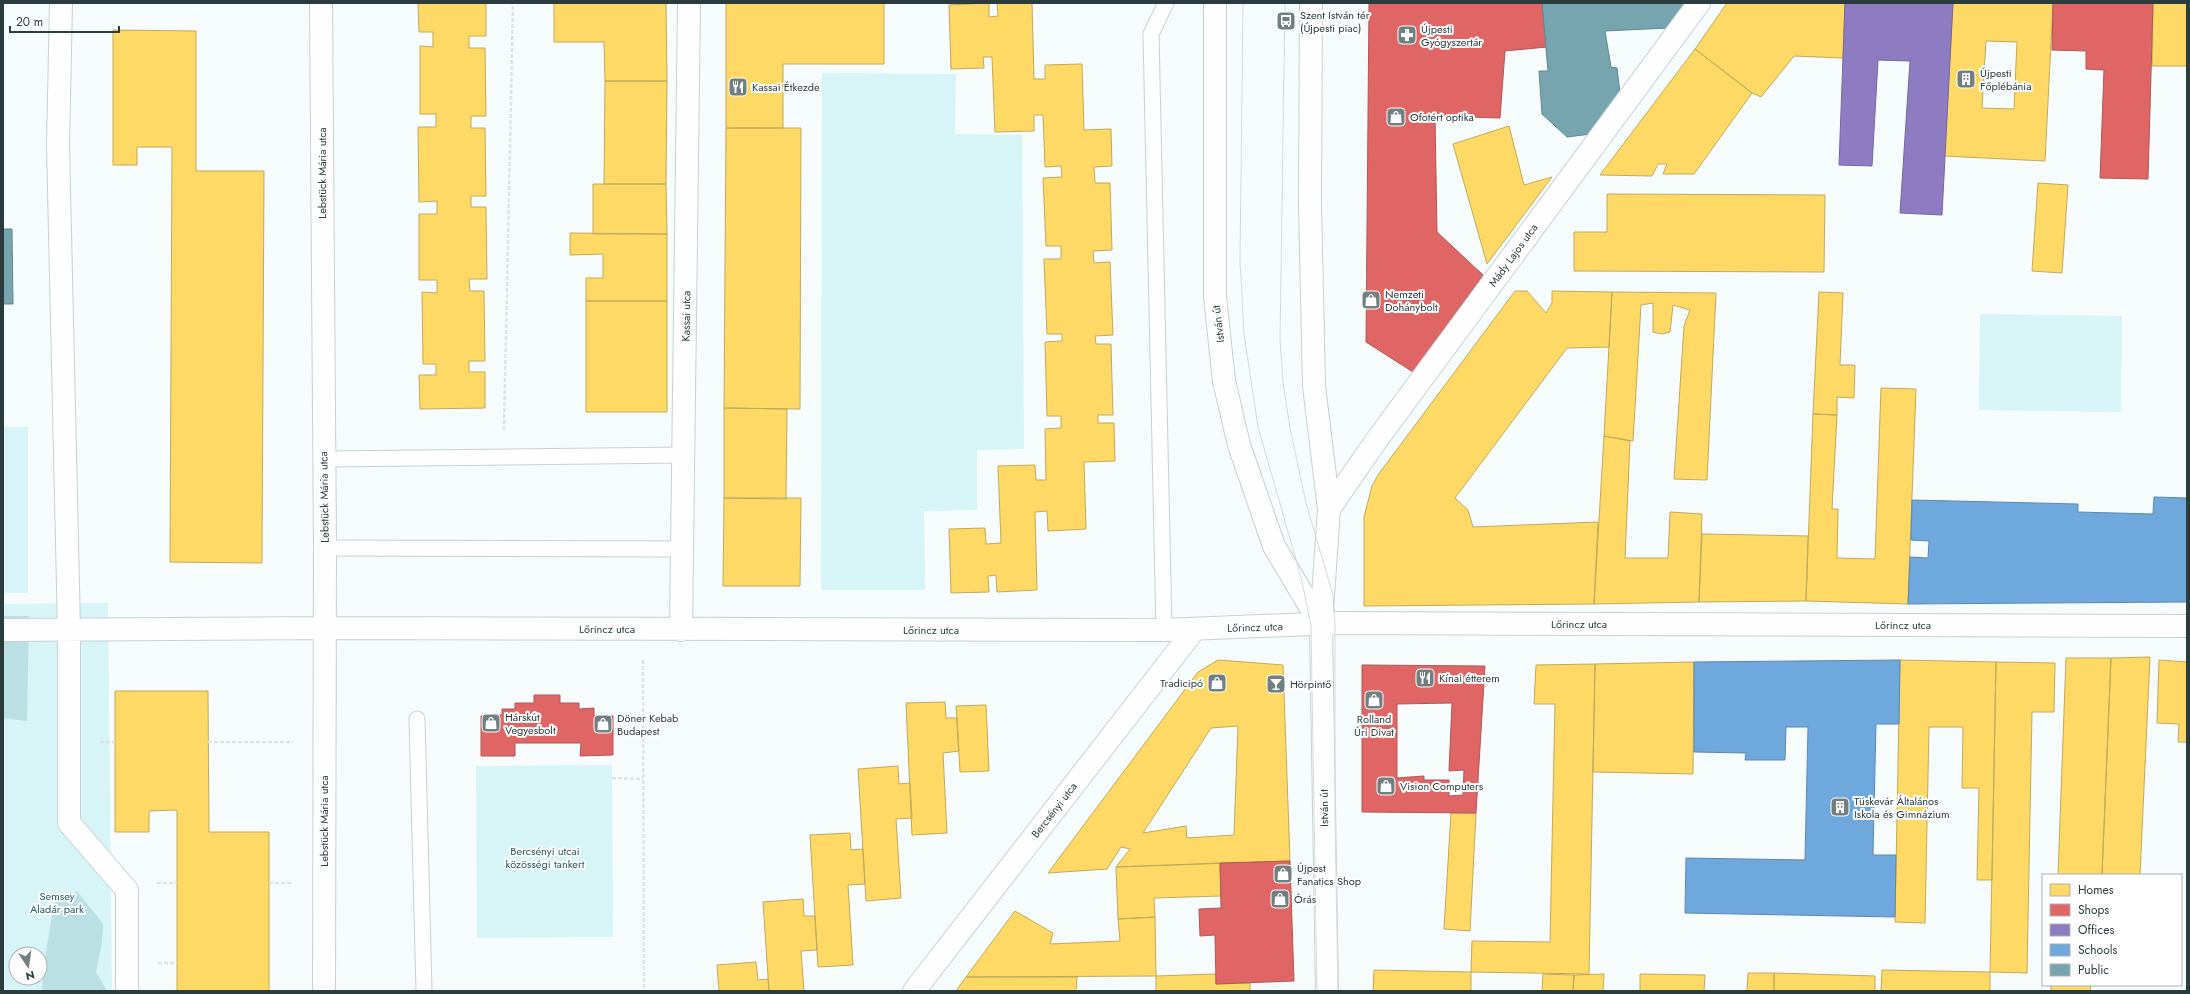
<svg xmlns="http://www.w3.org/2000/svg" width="2190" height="994" font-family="Jost,sans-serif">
  <rect width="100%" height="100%" fill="#f6fbfb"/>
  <!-- green -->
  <path fill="#d7f4f7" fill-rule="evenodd" d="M822,73l134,1 -1,60 67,1 2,314 -47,1v60l-53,1 1,79h-104z
    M1980,314l142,2 -1,96 -142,-2z
    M3,427h25v166h-25z
    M108,603l4,388h-109v-387zM16,954h24v24h-24z
    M612,765l1,172 -136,1 -1,-172z"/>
  <!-- forest -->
  <path fill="#bbe0e4" d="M3,616h26l-2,105 -24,-3z
    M77,891l26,33 -1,18 -6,30 11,19h-65l2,-26 10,-63z"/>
  <!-- homes -->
  <path fill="#ffd966" stroke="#bfaa5a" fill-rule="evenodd" d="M418,3h68v33h-17v12h16l1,68h-15v12h14l1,68h-15v11h15l1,72h-18l1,12h14l1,70h-16v11h16v36l-65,1 -1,-34h17v-11h-13l-1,-72 15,1v-13h-18v-66h18v-13l-18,1 -1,-75h18v-13h-16v-68l13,1v-15h-14z
    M554,3h112l1,78h-62l-1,-39h-50z
    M726,3h158v61h-101v64h-57z
    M989,3v14l9,-1 -1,-13h35l2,76h11v-14l37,-1 2,66 27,-1 1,37 -18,1 1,16h15l2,67 -19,1 1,12 16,-1 3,73 -18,1 1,8h15l2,71h-15v8h16l1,38 -31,1 2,67 -38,2 -1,-20 -12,1 2,78 -40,2 -1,-17 -8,1 1,16 -38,1 -2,-64 36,-1 1,16 15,-1 -3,-77 37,-1 1,15h10l-1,-51 16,-1v-12h-14l-2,-74 17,-1v-7h-15l-3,-75h17v-13h-15l-3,-68 19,-1 -1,-11 -16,1 -2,-52h-9v16l-39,1 -3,-75h-9l1,11 -33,1 -2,-64z
    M1727,3h118l-2,55 -49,-2 -33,41 -9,-4 -57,-44z
    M1953,3h100l-8,158 -101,-5zM1986,41l31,1 -3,67 -32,-1z
    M2153,3h34v63h-35z
    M113,30l83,1v140h68l-2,392 -92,-1 2,-415h-35v18h-24z
    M1695,49l57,44 -58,81h-31l4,-10h-9l-6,12 -52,-1z
    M605,81h62l-1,103h-62z
    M1509,126l15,59 28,-8 -65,87 -34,-120z
    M726,128h75l-1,281 -76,-1z
    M2038,183l30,2 -6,88 -30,-2z
    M593,184h73l1,50h-74z
    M1607,194l218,1 -1,77 -250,-1v-39h33z
    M570,233l97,1v67h-81v-23h17v-24l-33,1z
    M1515,291h12l19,22 6,-10v-12l60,1 -3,55 -42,1 -112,150 13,12 5,17 125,-5 -4,82 -230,2v-89l8,-31 6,-11z
    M1612,292l104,1 -9,187 -33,-1 10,-153 6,-16 -17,-5 -3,27 -8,2 -9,-2v-29l-12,2 -8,136 -29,-5z
    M1819,292l24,1 -3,72h15l-1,33 -17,-1v18l-24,-1z
    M586,301h81v111h-81z
    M1881,388l35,1 -8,215 -102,-3 7,-187 24,1 -5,94h6l-1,49 38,1z
    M724,408l63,1 -1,90 -62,-1z
    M1604,436l26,5 -5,117h43l2,-46 32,2 -3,88 -105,2z
    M724,498h77l-1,88h-77z
    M1702,534l106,2 -2,65 -107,1z
    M2150,657l-10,218h-38l9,-217z
    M2066,658h45l-9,217h-44z
    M1218,660l65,5 7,196 -174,6 14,-18 -9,-2 -14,22 -59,4 150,-201zM1238,726l-4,109 -47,3 -1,-12 -43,7 68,-105z
    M1900,660l96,2 -4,218h-15l2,-92h-17l1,-61h-34l-4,196 -30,-1z
    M2159,660l28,2v80h-9l1,-18 -22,-1z
    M1694,662l-1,112 -100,-2 2,-108z
    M1996,662l59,1 -1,49h-22l-5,261 -37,-1z
    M1595,664l-6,310 -118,-2 1,-31 78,1 5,-238h-21l2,-39z
    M115,691h93l1,141h60v159h-92v-181l-28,1v21h-34z
    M945,702l1,16h11l2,33 -16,2 4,80 -35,2 -6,-132z
    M986,705l3,66 -29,1 -4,-66z
    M898,766l1,18 11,-1 2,35 -16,1 5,79 -35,3 -8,-132z
    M1451,813h25l-6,118 -26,-2z
    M850,833l1,17 12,-1 2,35 -17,1 5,80 -35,2 -8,-132z
    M1220,863l1,33 -67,2 1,19 -37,2 -2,-52z
    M803,899l1,17h11l2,34 -16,1 3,40h-35l-6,-89z
    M1015,911l38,22 -3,11 70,-3 -2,-22 37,-2 1,59 -190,1z
    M756,962l2,18 10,-1 1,12h-50l-2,-26z
    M1374,970l97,2v19h-98z
    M1882,970l108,2v19h-109z
    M1748,973h26v18h-27z
    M1774,973l101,3v15h-101z
    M1216,974v10l34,-1v8h-94v-15z
    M1543,974l31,1 -1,16h-31z
    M1604,974l-1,17h-30l1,-16z
    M1640,974l65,1 -1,16h-64z
    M966,977h111l-1,14h-120z
    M2051,985h40l-1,6h-39z"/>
  <!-- shops -->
  <path fill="#e06666" stroke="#aa595a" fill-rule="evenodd" d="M1369,3h173l5,44 -42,4 -5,67 -65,-2 2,116 46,43 -70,97 -47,-30z
    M2053,3h100l-5,176 -48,-1 4,-108 -18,-1v-18l-34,-1z
    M1362,665l123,1 -9,147 -114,-1zM1452,703l-3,68 15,-1 -1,25 -14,1v-16h-25v-4l-27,2v-74z
    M534,695h26v8h19v6l15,-1v8h19v39l-33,1 1,-13h-66v13h-34v-40l21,-1v-6h13v-6h19z
    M1290,861l4,120 -78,3 -1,-49 -15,1 -1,-27 22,-1 -1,-45z"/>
  <!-- offices -->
  <path fill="#8e7cc3" stroke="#70699b" d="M1845,3h108l-11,212 -42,-2 10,-152 -32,-1 -6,106 -33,-1z"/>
  <!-- schools -->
  <path fill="#6fa8dc" stroke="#5b88ad" d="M2154,497l33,1v104l-279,2 2,-47 18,1 1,-17 -18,-1 1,-40 166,4v8l75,2z
    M1900,660l-1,64h-23l-3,131h23l-1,62 -210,-4 1,-55 119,2 3,-133h-22l-1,33h-40l1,-7 -52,-1v-90z"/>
  <!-- public -->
  <path fill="#76a5af" stroke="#60868d" d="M1542,3h148l-22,25 -63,3 6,36 6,1 3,25 -29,41 -24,3 -25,-23 -3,-43h9z
    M3,229h9l1,75h-10z"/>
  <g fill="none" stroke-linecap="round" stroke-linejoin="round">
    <defs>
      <path id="lane" d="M324,459l360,-4
        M325,548l358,1
        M1164,630l-13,-596 15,-31
        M417,719l7,272"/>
      <path id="street" d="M61,3l-3,141 11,486v193l58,67v101
        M321,3l4,545 -1,443
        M1329,509l47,-68 323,-438
        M3,630l321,-2 840,2 171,-7 852,3
        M681,630l8,-627
        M914,991l280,-361"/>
      <path id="secondary" d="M1215,3v294l9,84 15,64 35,101 47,79
        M1311,3l-1,201 4,182 15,123 -8,116 6,366"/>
    </defs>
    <!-- lane casing -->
    <use href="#lane" stroke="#c7d1d2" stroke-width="17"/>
    <!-- street casing -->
    <use href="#street" stroke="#c7d1d2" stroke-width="24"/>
    <!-- secondary casing -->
    <use href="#secondary" stroke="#c7d1d2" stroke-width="24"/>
    <!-- path -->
    <path stroke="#e0e2e2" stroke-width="2.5" stroke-dasharray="4 2" stroke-linecap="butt" d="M504,430l9,-427
      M643,660l1,331
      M100,742h15
      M208,742h85
      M612,778l31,1
      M157,883h20
      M269,883h24
      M158,963h19"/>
    <!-- lane -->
    <use href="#lane" stroke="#fefefe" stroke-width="15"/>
    <!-- street -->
    <use href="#street" stroke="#fefefe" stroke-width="22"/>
    <!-- secondary -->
    <use href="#secondary" stroke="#fefefe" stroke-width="22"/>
    <!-- tram -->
    <path stroke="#d7dada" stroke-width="1" d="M1243,3l-3,258 4,73 14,93 43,150 10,48 6,366
      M1285,3l-5,337 3,43 7,45 16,75 27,92 2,28v194l3,174"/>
  </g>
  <!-- icons -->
  <defs>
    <symbol id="bus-square" viewBox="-11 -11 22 22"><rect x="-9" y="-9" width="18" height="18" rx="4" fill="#727f80" stroke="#fff"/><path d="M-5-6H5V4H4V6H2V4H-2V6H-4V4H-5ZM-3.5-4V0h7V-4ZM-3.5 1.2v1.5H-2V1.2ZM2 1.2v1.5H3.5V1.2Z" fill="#fff"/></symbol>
    <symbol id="pharmacy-square" viewBox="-11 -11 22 22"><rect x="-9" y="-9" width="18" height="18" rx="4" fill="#727f80" stroke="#fff"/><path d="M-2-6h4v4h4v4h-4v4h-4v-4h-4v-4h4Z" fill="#fff"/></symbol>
    <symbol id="building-square" viewBox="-11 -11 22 22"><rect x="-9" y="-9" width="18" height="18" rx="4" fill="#727f80" stroke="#fff"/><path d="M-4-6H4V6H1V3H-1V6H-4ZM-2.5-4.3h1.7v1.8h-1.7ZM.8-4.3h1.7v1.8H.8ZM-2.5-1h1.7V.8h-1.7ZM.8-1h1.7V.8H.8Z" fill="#fff"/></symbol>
    <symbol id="restaurant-square" viewBox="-11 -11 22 22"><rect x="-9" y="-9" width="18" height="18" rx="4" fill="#727f80" stroke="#fff"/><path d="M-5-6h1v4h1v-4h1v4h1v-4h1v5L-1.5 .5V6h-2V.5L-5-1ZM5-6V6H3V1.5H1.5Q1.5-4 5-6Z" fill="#fff"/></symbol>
    <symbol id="shop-square" viewBox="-11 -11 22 22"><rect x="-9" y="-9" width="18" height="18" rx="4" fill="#727f80" stroke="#fff"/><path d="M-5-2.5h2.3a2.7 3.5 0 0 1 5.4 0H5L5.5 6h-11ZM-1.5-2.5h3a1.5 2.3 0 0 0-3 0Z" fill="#fff"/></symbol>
    <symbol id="bar-square" viewBox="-11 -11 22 22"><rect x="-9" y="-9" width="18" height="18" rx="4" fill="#727f80" stroke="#fff"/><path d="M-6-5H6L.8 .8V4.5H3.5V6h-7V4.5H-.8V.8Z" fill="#fff"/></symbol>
  </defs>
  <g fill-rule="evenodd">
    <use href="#bus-square" x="1275" y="10" width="22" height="22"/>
    <use href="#pharmacy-square" x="1396" y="24" width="22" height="22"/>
    <use href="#building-square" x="1955" y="68" width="22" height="22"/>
    <use href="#restaurant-square" x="727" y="76" width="22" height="22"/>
    <use href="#shop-square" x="1385" y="106" width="22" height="22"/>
    <use href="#shop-square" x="1360" y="289" width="22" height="22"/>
    <use href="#restaurant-square" x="1414" y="667" width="22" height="22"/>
    <use href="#shop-square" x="1206" y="672" width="22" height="22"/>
    <use href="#bar-square" x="1265" y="673" width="22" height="22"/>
    <use href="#shop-square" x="1363" y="689" width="22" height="22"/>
    <use href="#shop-square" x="480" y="712" width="22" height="22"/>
    <use href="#shop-square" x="592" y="713" width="22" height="22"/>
    <use href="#shop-square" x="1375" y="775" width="22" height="22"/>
    <use href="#building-square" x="1829" y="796" width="22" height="22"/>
    <use href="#shop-square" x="1272" y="863" width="22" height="22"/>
    <use href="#shop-square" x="1269" y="888" width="22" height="22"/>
  </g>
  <g text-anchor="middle" stroke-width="4" stroke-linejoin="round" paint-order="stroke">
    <!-- poi labels -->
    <g font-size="11" fill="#2b3c3e" stroke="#fff" text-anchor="start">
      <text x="1300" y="19">Szent István tér<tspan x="1300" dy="13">(Újpesti piac)</tspan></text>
      <text x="1421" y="33">Újpesti<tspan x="1421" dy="13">Gyógyszertár</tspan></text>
      <text x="1980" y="77">Újpesti<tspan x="1980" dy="13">Főplébánia</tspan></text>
      <text x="752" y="91">Kassai Étkezde</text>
      <text x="1410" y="121">Ofotért optika</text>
      <text x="1385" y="298">Nemzeti<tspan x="1385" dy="13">Dohánybolt</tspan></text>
      <text x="1439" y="682">Kínai étterem</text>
      <text x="1203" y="687" text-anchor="end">Tradicipó</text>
      <text x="1290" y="688">Hörpintő</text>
      <text x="505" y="721">Hárskút<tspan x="505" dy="13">Vegyesbolt</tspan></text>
      <text x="617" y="722">Döner Kebab<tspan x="617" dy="13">Budapest</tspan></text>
      <text x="1374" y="723" text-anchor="middle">Rolland<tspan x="1374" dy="13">Úri Divat</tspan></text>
      <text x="1400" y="790">Vision Computers</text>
      <text x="1854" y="805">Tüskevár Általános<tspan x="1854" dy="13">Iskola és Gimnázium</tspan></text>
      <text x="1297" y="872">Újpest<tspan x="1297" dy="13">Fanatics Shop</tspan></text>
      <text x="1294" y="903">Órás</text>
    </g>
    <!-- street labels -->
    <g font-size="11" fill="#2b3c3e" stroke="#fff">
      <text transform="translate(322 173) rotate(-90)" y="4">Lebstück Mária utca</text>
      <text transform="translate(1513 255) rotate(-54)" y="4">Mády Lajos utca</text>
      <text transform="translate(686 316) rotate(-89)" y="4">Kassai utca</text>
      <text transform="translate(1218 324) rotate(-97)" y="4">István út</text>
      <text transform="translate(324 497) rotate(-91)" y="4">Lebstück Mária utca</text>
      <text x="1579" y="628">Lőrincz utca</text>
      <text x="1903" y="629">Lőrincz utca</text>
      <text transform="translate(1255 627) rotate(-2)" y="4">Lőrincz utca</text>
      <text x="607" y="633">Lőrincz utca</text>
      <text x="931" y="634">Lőrincz utca</text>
      <text transform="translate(1324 808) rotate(-91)" y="4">István út</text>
      <text transform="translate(1054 810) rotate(-52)" y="4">Bercsényi utca</text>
      <text transform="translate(324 821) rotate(-90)" y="4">Lebstück Mária utca</text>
    </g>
    <!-- park labels -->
    <g font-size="11" fill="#275d63" stroke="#fff">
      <text x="545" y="855">Bercsényi utcai<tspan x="545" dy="13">közösségi tankert</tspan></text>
      <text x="57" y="900">Semsey<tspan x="57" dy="13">Aladár park</tspan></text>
    </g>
  </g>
  <!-- border -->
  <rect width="2190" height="994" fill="none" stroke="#2b3c3e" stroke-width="8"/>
  <!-- legend -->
  <rect x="2042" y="874" width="140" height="112" fill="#ffffff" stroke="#aab1b2"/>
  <rect x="2050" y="884" width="20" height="12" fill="#ffd966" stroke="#aab1b2"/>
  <text x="2078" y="894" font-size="12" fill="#2b3c3e">Homes</text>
  <rect x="2050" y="904" width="20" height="12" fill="#e06666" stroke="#aab1b2"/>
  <text x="2078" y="914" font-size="12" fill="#2b3c3e">Shops</text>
  <rect x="2050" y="924" width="20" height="12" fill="#8e7cc3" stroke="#aab1b2"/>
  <text x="2078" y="934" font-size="12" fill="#2b3c3e">Offices</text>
  <rect x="2050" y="944" width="20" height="12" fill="#6fa8dc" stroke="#aab1b2"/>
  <text x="2078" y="954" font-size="12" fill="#2b3c3e">Schools</text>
  <rect x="2050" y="964" width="20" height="12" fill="#76a5af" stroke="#aab1b2"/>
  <text x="2078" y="974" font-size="12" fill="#2b3c3e">Public</text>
  <!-- north arrow -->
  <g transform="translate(28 966) rotate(167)"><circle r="19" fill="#ffffff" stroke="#aab1b2"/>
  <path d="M0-3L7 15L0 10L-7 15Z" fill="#727f80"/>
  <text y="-6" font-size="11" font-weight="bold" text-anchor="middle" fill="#2b3c3e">N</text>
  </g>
  <!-- scale -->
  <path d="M10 26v6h109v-6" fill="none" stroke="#2b3c3e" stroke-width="2"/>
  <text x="16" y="26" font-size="12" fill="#2b3c3e" stroke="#ffffff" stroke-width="3" paint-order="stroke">20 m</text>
</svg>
